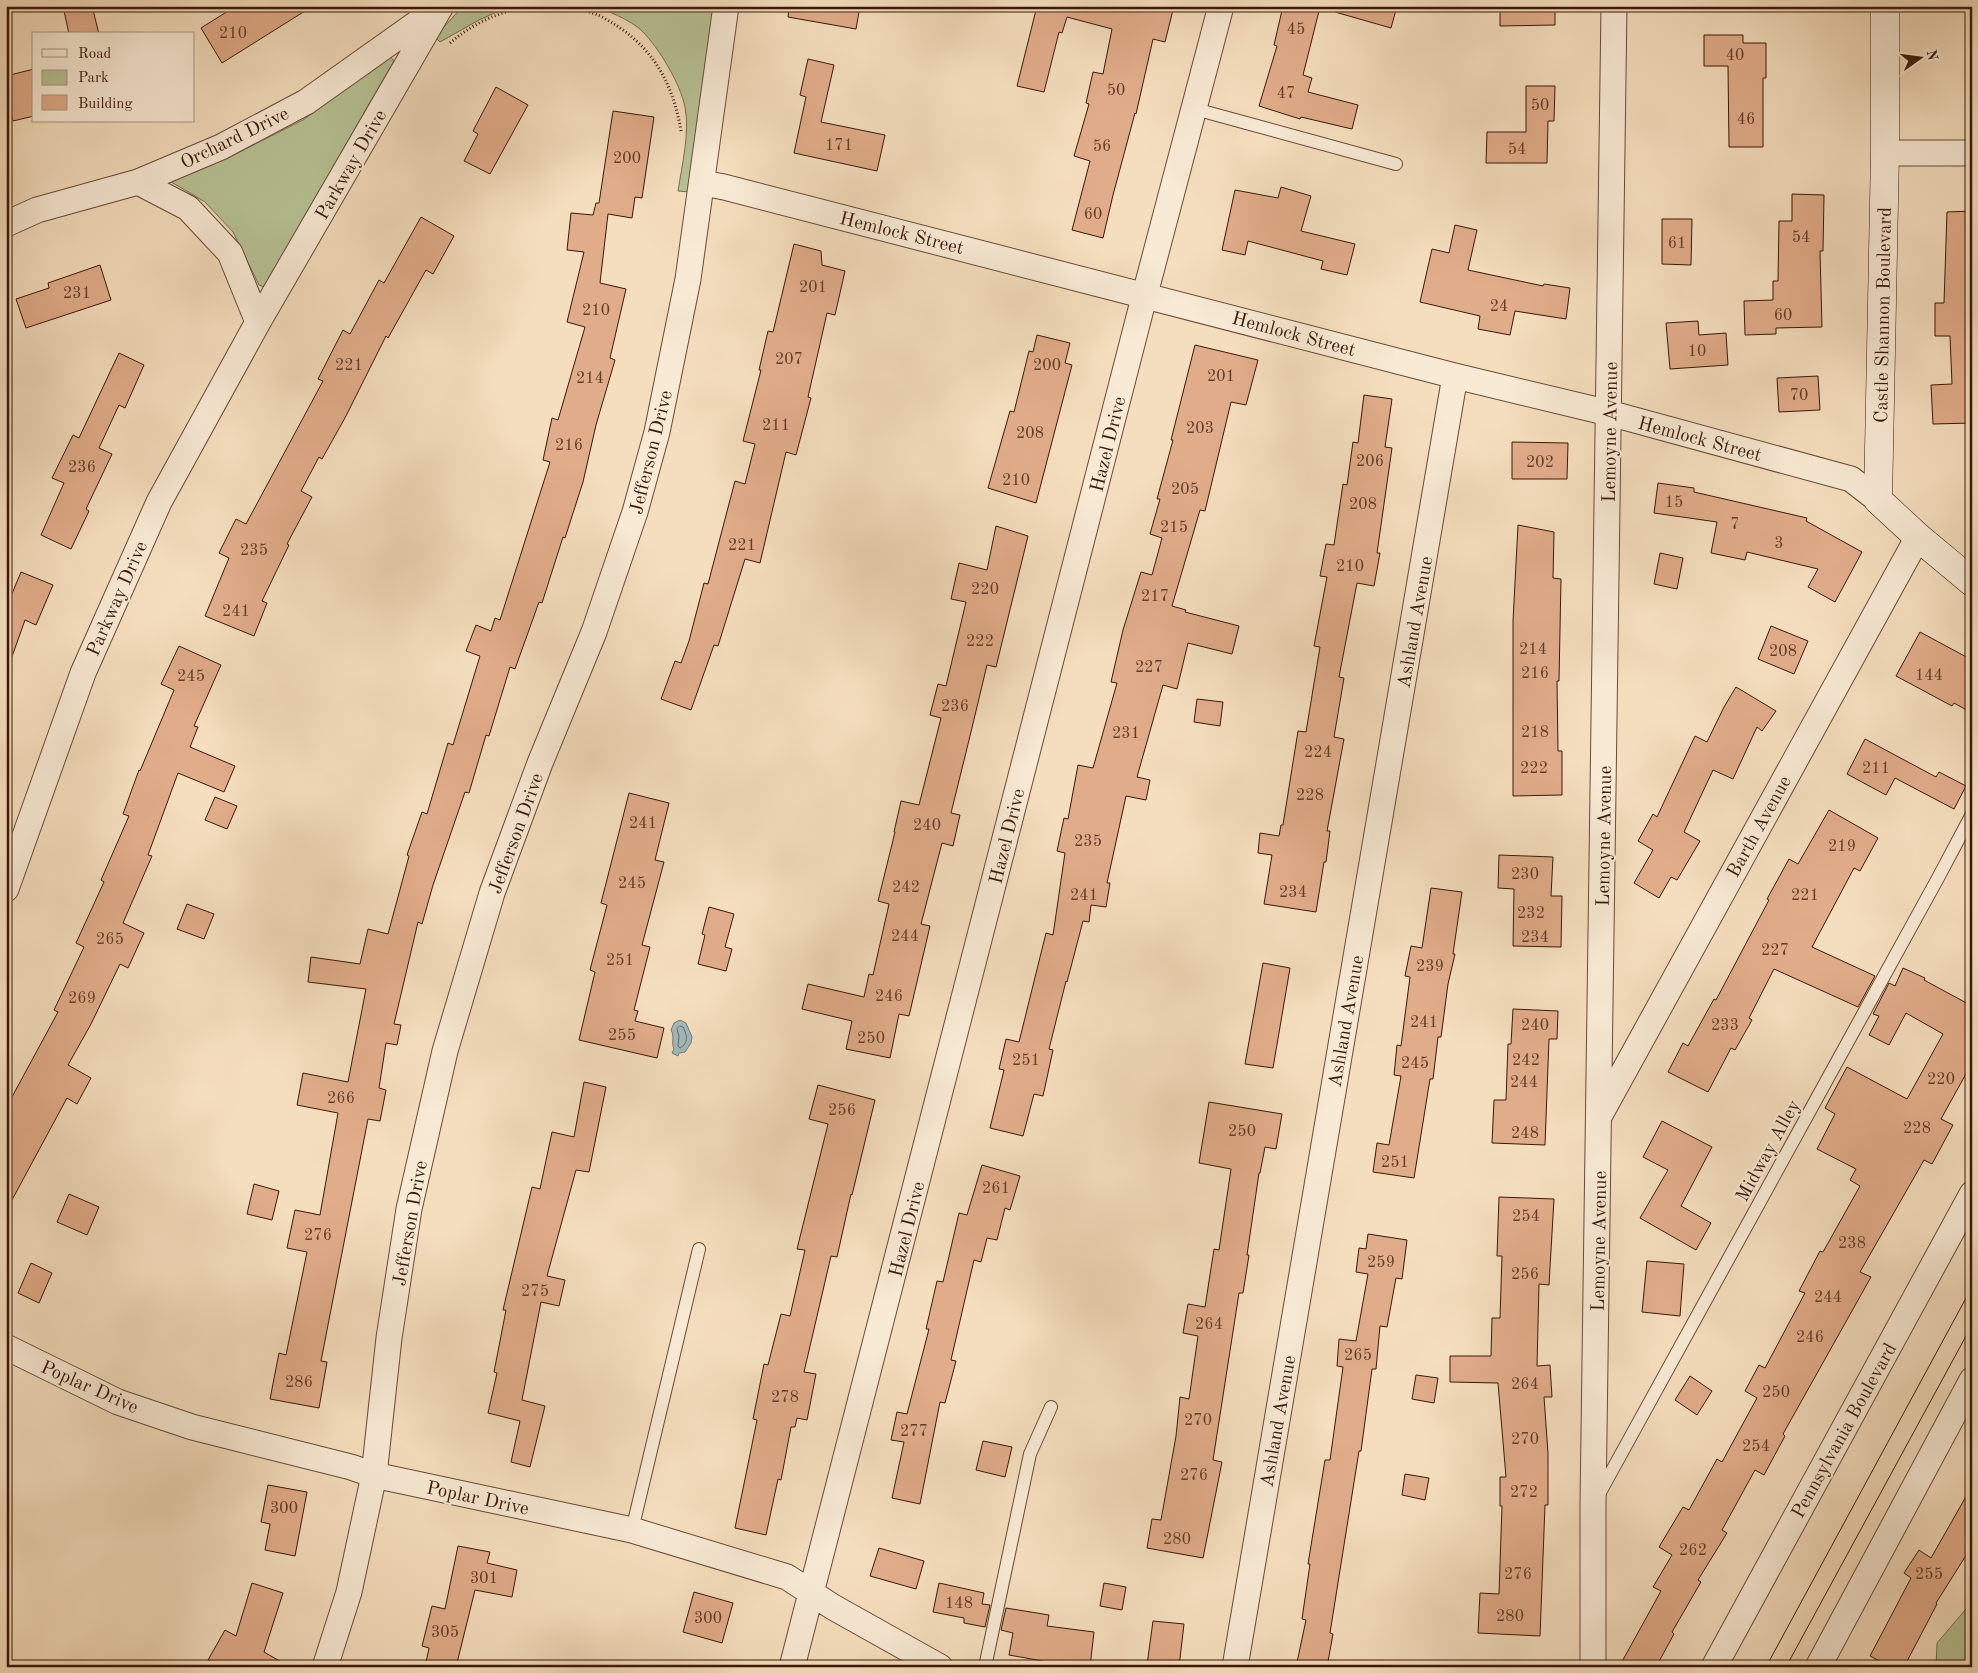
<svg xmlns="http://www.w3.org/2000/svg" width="1978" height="1673" font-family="'Old Standard TT',serif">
  <rect width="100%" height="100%" fill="#f5debe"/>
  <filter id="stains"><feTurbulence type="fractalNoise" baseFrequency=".004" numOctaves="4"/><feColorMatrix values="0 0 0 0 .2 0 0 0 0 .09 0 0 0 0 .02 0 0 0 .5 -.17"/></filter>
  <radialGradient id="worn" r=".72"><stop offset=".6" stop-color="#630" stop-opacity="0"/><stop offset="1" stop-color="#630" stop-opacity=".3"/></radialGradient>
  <!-- green -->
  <path fill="#b7c295" stroke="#786d4e" d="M463,6h47l-31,14 -39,22 -5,-5z
    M590,6h126l-26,186 -12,-1c4,-26 12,-59 7,-84 -5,-24 -26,-59 -43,-76 -10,-10 -38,-23 -52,-25z
    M390,56l4,5 -130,226 -5,-2 -26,-53 -28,-30 -37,-22 57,-21 78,-39z
    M1972,1602v65h-36l1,-24z"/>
  <!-- water -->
  <path fill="#a1b9bc" stroke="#787974" d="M680,1020l6,3 6,14 -1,6 -6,9 -6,1 -1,3 -6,-3 2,-4c-3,-6 1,-12 -3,-19l3,-7z"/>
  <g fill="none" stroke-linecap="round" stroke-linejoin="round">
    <!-- shore -->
    <path stroke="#6e6862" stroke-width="1" d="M680,1026l3,1c4,8 6,16 -3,21l-2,-2 1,-10 -2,-7z"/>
  </g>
  <!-- building -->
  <path fill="#e1ac8a" stroke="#3a1808" d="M63,6h29l7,28h-30z
    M236,6h77l-91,57 -21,-35z
    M789,6h71l-4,23 -68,-12z
    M1037,6h137l-9,36 -12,-3 -17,75 -1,-1 -22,82 -10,43 -31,-8 18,-69 -16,-5 15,-52 -3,-1 7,-31 10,2 9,-45 -45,-12 -5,16 -3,-1 -15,60 -27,-6z
    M1283,6h18l18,5 -16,64 9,3 -4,14 50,13 -6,24 -51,-12 -1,2 -41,-13 18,-60 -3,-1z
    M1336,6h61l-6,22 -56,-16z
    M1500,6h55v19l-55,1z
    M1704,35h39v8h23v35h-3v69h-34l-1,-81h-24z
    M808,59l26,6 -13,57 64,13 -8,36 -83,-18 12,-56 -6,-2z
    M34,69v47l-21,5 -7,-27v-18z
    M1526,86h29l-1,35h-6l-1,42h-61l1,-31h39z
    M496,87l32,18 -38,69 -26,-13 14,-27 -5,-3z
    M613,111l41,6 -12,81 -7,-1 -3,21 -24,-4 -8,69 26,6 -16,69 5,2 -19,65 -13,57 -18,56 -2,-1 -21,66 -3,-1 -24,67 -5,-2 -21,69 -3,-1 -17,58 -4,-1 -32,93 -11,39 -4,-2 -24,102 7,1 -4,20 -11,-2 -7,45 7,2 -6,31 -12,-2 -47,242 6,1 -8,46 -49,-9 9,-46 7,2 21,-103 -20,-4 8,-38 25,5 18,-102 -41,-8 6,-32 45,9 18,-93 -58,-7 3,-25 49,7 8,-35 20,5 21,-78 -2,-1 15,-43 5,2 21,-71 5,2 27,-89 -14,-5 10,-26 15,6 4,-13 5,2 50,-158 -7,-2 9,-42 6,2 27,-93 -18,-5 17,-70 -17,-2 4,-37 22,2 3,-12h3z
    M1281,187l30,9 -10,35 54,13 -8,31 -26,-6 2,-8 -75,-20 -3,14 -23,-5 13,-60 43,8z
    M1792,194l32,1 -1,56h-3l2,76 -46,1v6l-31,1 -1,-34 29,-1v-19h5l1,-60h13z
    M1972,211v212l-39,1 -2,-39 21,-1 -2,-48h-15v-33h9l3,-91z
    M421,217l33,19 -21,38 -7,-4 -38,68 -2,-2 -40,80 -24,43 -3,-2 -18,34 11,6 -25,47 2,1 -27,56 5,2 -13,33 -49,-20 24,-58 -10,-5 17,-34 10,5 77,-143 -5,-2 25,-49 7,4 29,-54 5,3z
    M1662,219h30l-1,46 -29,-1z
    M1455,225l22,5 -9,40 75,16 1,-2 26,4 -4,31 -51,-8 -5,24 -32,-6 2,-13 -60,-14 12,-53 17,4z
    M794,244l27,7 1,14 23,6 -10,44 -8,-2 -19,84 3,1 -15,57 -10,-3 -26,111 -15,-4 -27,87 -4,-1 -23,65 -30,-11 14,-38 6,2 8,-22 15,-58 4,1 27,-103 10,3 10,-40 -12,-3 18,-71h-2l9,-39 5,1z
    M100,265l11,35 -85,28 -10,-29 33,-11 -1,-5z
    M1698,321l1,14 27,-2 2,32 -58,4 -4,-46z
    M1037,335l33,8 -5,20 7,2 -36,138 -48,-15 22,-77 4,1 15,-61 4,1z
    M1195,345l63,15 -12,45 -15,-3 -26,109 -5,-1 -28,96 14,4 -1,2 54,14 -7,28 -44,-11 -11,46 -14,-4 -26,92 13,3 -4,20 -20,-4 -19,87h3l-4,24 -15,-2 -2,17 -6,-1 -16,61 -1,-1 -17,68 4,1 -10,46 -9,-2 -11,42 -33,-8 14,-58 -5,-1 7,-30 13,3 27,-109 7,2 12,-82 -8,-2 7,-33 4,1 10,-54 15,3 24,-85 -6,-1 12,-52 18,-58 11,3 10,-37 -12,-4 10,-35h-3l16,-59h-2z
    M119,353l25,12 -19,43 -6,-3 -20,43 13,6 -26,55 3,2 -18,38 -30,-14 23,-52 -12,-5 21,-43 6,3z
    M1818,376l2,34 -41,2 -2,-34z
    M1364,395l28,4 -7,48 7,1 -15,105h3l-6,33 -17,-3 -18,94 5,1 -10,59 10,2 -17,92h3l-4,31h-2l-8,50 -52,-8 8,-49 -14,-2 2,-20 19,3 2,-11h2l15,-94 8,1 14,-85 -6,-1 13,-69 -7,-1 6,-32 8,1 9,-61 4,1 6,-43 5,1z
    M1512,442l56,1 -1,36h-55z
    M1658,483l36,5v4l113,26 -1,3 56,31 -27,50 -27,-15 10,-18 -71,-17 -2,8 -34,-7 6,-31 -63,-9z
    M1518,525l36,7 -1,46 8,1 -2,102h-2l1,70h4v44l-49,1v-175z
    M996,526l32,10 -32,131 -9,-2 -17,71 -19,77 9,2 -7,31 -11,-3 -21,81 9,2 -21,90 -10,-2 -9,44 -44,-9 6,-28 -50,-12 6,-25 56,13 5,-23 4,1 16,-71 -11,-3 17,-69h-1l7,-31 18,4 22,-87 -11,-3 8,-31 8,2 20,-84 -15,-3 8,-36 28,7z
    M1660,553l23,5 -6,31 -23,-5z
    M21,572l32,13 -17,40 -11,-5 -16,45 -3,-1v-56z
    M1771,626l37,15 -14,33 -36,-15z
    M1920,632l52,28v53l-18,-10 -2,3 -56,-30z
    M179,646l42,19 -27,61 4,1 -8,20 45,19 -11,26 -46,-19 -30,82 4,1 -29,67 21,10 -16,35 -8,-4 -29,60 -23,41 23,13 -14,26 -10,-6 -61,113v-103l52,-96 -4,-2 30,-63 -8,-4 28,-61 -3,-2 28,-64 -6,-2 16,-44 1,1 34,-81 -13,-6z
    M1736,687l40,24 -14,20 -5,-4 -24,52 -20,-9 -29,62 16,9 -23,39 -6,-3 -12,21 -25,-15 19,-33 -15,-9 15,-27 4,3 38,-81 12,6 17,-35z
    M1197,699l26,3 -3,24 -26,-4z
    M1865,739l71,38 3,-5 27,14 -12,23 -59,-31 -9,17 -39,-21z
    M629,793l40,10 -14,57 9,2 -22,83 8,2 -16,63 4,1 -3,10 29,7 -7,30 -78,-18 16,-68 -5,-2 17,-65 -6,-2z
    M215,797l22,9 -10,23 -22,-9z
    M1829,810l49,28 -18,33 -6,-3 -42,79 63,29 -17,31 -84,-38 -25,49 3,2 -17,30 -4,-2 -23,44 -40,-20 15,-29 5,3 26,-47 2,1 53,-100 -2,-1 22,-40 9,5z
    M1499,855l54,2 -2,39h11l-1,51 -48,-1 1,-57 -16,-1z
    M1431,888l31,4 -9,62h2l-7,30 -7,53h-3l-5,42h-3l-16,99 -41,-6 4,-29 12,2 12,-69 -7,-1 3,-30 4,1 9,-69 -5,-1 6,-30 11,2z
    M187,904l27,10 -10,25 -27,-10z
    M709,907l25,7 -9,33 7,2 -6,22 -28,-7 7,-29 -3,-1z
    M1263,963l27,5 -17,100 -28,-4z
    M1903,968l22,10 -1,2 48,26v57l-31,56 12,6 -21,39 -8,-4 -64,112 11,5 -88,157 2,2 -21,39 -9,-5 -33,60 5,3 -29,47 3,2 -29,50 2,2 -18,33h-37l42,-76 -8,-4 19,-32 -13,-8 24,-40 6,3 28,-51 5,3 35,-64 -12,-7 14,-26 6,3 40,-75 -6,-2 21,-40 3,1 37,-66 -10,-6 6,-11 -39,-20 18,-35 -10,-6 22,-41 60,32 36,-65 -37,-21 -17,32 -20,-10 10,-19 -6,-2 16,-31 6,3z
    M1513,1009l45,2 -1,28h-8l-4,106 -53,-2 2,-43h12l2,-56h3z
    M584,1082l22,5 -17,85 -13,-2 -29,106 18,4 -6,26 -18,-4 -19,98 23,6 -15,61 -19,-5 9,-41 -32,-8 9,-40 -3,-1 12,-62h-3l29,-123 8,2 12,-57 22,5z
    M818,1085l57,15 -23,95 -1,-1 -14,63 -6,-1 -27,116 12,2 -9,46 -10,-2 -2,9h-4l-10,53 -3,-1 -12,56 -31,-7 22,-108 -4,-1 11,-55 4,1 13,-51 9,2 15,-66 -8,-1 31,-125 -19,-5z
    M1209,1102l73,12 -6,35 -11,-2 -5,26h-1l-12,82h2l-6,38h-4l-26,167 9,2 -19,96 -56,-10 5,-29 9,1 15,-84 4,-39 9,2 9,-63 -15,-3 5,-29 17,3 9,-58 5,1 12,-81 -32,-6z
    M1662,1121l50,26 -31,59 30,17 -15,27 -56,-32 28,-48 -25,-13z
    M982,1165l38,11 -10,34 -5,-2 -8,32 -10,-2 -6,24 -7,-2 -23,100 5,1 -11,42 -5,-1 -20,102 -28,-6 12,-56 -13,-2 6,-28 10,2 22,-85h-3l11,-48 6,1 16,-69 8,2z
    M254,1184l25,7 -7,29 -25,-6z
    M69,1194l30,13 -12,28 -30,-13z
    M1499,1197l55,2 -5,86 -10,-1 -2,82 13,-1 2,32h-8l4,56v52h-3l-5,131 -62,-3 2,-40 19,1 3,-88h-2v-29h6l-8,-94 -48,-1v-26h41l1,-38h8l2,-62h-5z
    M1368,1234l39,6 -5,39 -6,-1 -9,49 -7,-1 -4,43h-4l-11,82h-2l-29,182 3,1 -6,33h-31l10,-47 -4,-1 8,-55h-2l17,-104h5l13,-93 -6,-1 2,-27 17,2 12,-67 -12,-2 3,-24 7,1z
    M1647,1261l37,3 -4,52 -38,-4z
    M31,1263l21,10 -13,30 -21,-10z
    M1416,1375l22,3 -4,25 -22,-4z
    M1690,1376l22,15 -15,24 -22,-15z
    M983,1441l29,6 -7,30 -29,-7z
    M1405,1474l24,4 -4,22 -23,-5z
    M268,1485l39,7 -12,64 -30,-6 5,-26 -9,-2z
    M1972,1486v60l-36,57 1,1 -33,63h-13l-21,-11 41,-78 -7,-5 15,-23 12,8z
    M458,1546l32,6 -3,11 30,7 -5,27 -37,-7 -19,77h-31l4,-19 -7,-2 10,-40 13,3z
    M879,1548l45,13 -8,28 -46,-13z
    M252,1583l31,10 -19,59 26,15h-69l-13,-7 17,-30 11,6z
    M939,1583l45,10 -2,11 8,1 -5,22 -21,-4v-5l-31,-6z
    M1104,1583l22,4 -4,23 -22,-4z
    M694,1592l39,11 -11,40 -39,-11z
    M1006,1608l43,7 -2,11 47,6 -4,35h-31v-3l-50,-9 4,-22 -12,-3z
    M1153,1621l31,3 -5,43 -32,-2z"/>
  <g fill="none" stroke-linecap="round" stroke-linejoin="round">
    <defs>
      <path id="lane" d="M1195,109l201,55
        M1598,1496l340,-618 34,-64
        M632,1530l67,-281
        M985,1667l45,-213 21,-47"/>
      <path id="street" d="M1885,153h87
        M138,182l50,26 42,45 28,69
        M703,183l21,4 731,189 154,37 242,66 27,21
        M6,224l31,-14 101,-28 83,-35 85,-45 131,-93
        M6,889l77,-216 76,-171 99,-180 183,-316
        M1601,1113l317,-576
        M6,1347l112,55 74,25 159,40 23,8 258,55 155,47 46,30 107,60
        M325,1667l24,-75 25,-117 15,-137 20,-129 36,-158 47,-158 48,-130 54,-131 41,-120 22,-80 31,-153 38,-273
        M792,1667l348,-1354 81,-307
        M1235,1667l220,-1291
        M1593,1667v-163l21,-1498
        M1714,1667l258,-473
        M1818,1667l154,-287"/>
      <path id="secondary" d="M1885,6v147l-7,347 40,37 54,45"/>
    </defs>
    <!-- lane casing -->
    <use href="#lane" stroke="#694a36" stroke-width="14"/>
    <!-- street casing -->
    <use href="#street" stroke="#694a36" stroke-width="27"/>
    <!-- secondary casing -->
    <use href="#secondary" stroke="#3a1808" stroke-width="29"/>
    <!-- path -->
    <path stroke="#3a1808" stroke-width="3" stroke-dasharray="1 2.5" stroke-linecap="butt" d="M558,6c13,3 30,4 42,10 49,25 72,62 81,115
      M1971,38l1,1
      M450,43c18,-16 42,-28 66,-34 9,-2 19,-2 27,-3"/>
    <!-- lane -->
    <use href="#lane" stroke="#f8ead5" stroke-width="12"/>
    <!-- street -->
    <use href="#street" stroke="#f8ead5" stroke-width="25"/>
    <!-- secondary -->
    <use href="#secondary" stroke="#f8ead5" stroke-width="28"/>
    <!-- tram -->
    <path stroke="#3a1808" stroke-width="1" d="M1766,1667l206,-380
      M1786,1667l186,-342"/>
  </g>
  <g text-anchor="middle" stroke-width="4.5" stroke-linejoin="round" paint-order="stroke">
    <!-- number labels -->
    <g font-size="16" fill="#643d28">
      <text x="1296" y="34">45</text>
      <text x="233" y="38">210</text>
      <text x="1735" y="60">40</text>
      <text x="1116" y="95">50</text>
      <text x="1286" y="98">47</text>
      <text x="1540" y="110">50</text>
      <text x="1746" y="124">46</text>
      <text x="839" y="150">171</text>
      <text x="1102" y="151">56</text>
      <text x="1517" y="154">54</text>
      <text x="627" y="163">200</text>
      <text x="1093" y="219">60</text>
      <text x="1801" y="242">54</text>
      <text x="1677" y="248">61</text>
      <text x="813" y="292">201</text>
      <text x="77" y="298">231</text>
      <text x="1499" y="311">24</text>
      <text x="596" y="315">210</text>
      <text x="1783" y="320">60</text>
      <text x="1697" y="356">10</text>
      <text x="789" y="364">207</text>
      <text x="349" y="370">221</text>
      <text x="1047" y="370">200</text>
      <text x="1221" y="381">201</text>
      <text x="590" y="383">214</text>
      <text x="1799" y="400">70</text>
      <text x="776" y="430">211</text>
      <text x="1200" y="433">203</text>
      <text x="1030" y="438">208</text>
      <text x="569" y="450">216</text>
      <text x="1370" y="466">206</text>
      <text x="1540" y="467">202</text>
      <text x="82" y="472">236</text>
      <text x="1016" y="485">210</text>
      <text x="1185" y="494">205</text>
      <text x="1674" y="507">15</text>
      <text x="1363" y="509">208</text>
      <text x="1735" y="529">7</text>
      <text x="1174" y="532">215</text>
      <text x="1779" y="548">3</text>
      <text x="742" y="550">221</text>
      <text x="254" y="555">235</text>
      <text x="1350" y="571">210</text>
      <text x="985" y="594">220</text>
      <text x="1155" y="601">217</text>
      <text x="236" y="616">241</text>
      <text x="980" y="646">222</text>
      <text x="1533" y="654">214</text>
      <text x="1783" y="656">208</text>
      <text x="1149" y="672">227</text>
      <text x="1535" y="678">216</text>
      <text x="1929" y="680">144</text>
      <text x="191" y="681">245</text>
      <text x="955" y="711">236</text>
      <text x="1535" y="737">218</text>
      <text x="1126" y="738">231</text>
      <text x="1318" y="757">224</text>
      <text x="1534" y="773">222</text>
      <text x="1876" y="773">211</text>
      <text x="1310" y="800">228</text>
      <text x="643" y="828">241</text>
      <text x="927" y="830">240</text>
      <text x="1088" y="846">235</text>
      <text x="1842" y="851">219</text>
      <text x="1525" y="879">230</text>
      <text x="632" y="888">245</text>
      <text x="906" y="892">242</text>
      <text x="1293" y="897">234</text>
      <text x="1084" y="900">241</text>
      <text x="1805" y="900">221</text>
      <text x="1531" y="918">232</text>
      <text x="905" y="941">244</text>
      <text x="1535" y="942">234</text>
      <text x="110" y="944">265</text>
      <text x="1775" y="955">227</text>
      <text x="620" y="965">251</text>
      <text x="1430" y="971">239</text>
      <text x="889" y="1001">246</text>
      <text x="82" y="1003">269</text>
      <text x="1424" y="1027">241</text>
      <text x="1535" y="1030">240</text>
      <text x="1725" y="1030">233</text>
      <text x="622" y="1040">255</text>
      <text x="871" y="1043">250</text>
      <text x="1026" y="1065">251</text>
      <text x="1526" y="1065">242</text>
      <text x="1415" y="1068">245</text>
      <text x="1941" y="1084">220</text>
      <text x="1524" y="1087">244</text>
      <text x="341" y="1103">266</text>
      <text x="842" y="1115">256</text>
      <text x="1917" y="1133">228</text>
      <text x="1242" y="1136">250</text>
      <text x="1525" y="1138">248</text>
      <text x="1395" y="1167">251</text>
      <text x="996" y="1193">261</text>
      <text x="1526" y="1221">254</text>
      <text x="318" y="1240">276</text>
      <text x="1852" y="1248">238</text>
      <text x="1381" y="1267">259</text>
      <text x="1525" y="1279">256</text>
      <text x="535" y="1296">275</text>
      <text x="1828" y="1302">244</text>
      <text x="1209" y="1329">264</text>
      <text x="1810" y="1342">246</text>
      <text x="1358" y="1360">265</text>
      <text x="299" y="1387">286</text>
      <text x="1525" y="1389">264</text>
      <text x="1776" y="1397">250</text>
      <text x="785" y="1402">278</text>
      <text x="1198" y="1425">270</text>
      <text x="914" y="1436">277</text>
      <text x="1525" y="1444">270</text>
      <text x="1756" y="1451">254</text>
      <text x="1194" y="1480">276</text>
      <text x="1524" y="1497">272</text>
      <text x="284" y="1513">300</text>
      <text x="1177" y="1544">280</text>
      <text x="1693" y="1555">262</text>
      <text x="1518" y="1579">276</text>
      <text x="1929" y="1579">255</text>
      <text x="484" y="1583">301</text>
      <text x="959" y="1608">148</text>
      <text x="1510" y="1621">280</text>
      <text x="708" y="1623">300</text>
      <text x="445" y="1637">305</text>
    </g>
    <!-- street labels -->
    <g font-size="19" fill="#3a1808" stroke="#f8ead5">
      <text transform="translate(234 137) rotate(-26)" y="7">Orchard Drive</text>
      <text transform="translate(350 164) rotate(-60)" y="7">Parkway Drive</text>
      <text transform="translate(902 232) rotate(14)" y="7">Hemlock Street</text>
      <text transform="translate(1882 315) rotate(-89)" y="7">Castle Shannon Boulevard</text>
      <text transform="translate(1294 333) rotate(15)" y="7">Hemlock Street</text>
      <text transform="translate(1609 432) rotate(-89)" y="7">Lemoyne Avenue</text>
      <text transform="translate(1700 438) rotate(15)" y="7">Hemlock Street</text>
      <text transform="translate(1107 444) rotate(-76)" y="7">Hazel Drive</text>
      <text transform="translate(650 452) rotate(-76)" y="7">Jefferson Drive</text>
      <text transform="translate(116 598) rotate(-66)" y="7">Parkway Drive</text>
      <text transform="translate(1414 622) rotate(-80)" y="7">Ashland Avenue</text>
      <text transform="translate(1758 826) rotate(-61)" y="7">Barth Avenue</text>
      <text transform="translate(515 833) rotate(-70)" y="7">Jefferson Drive</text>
      <text transform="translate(1006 836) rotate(-76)" y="7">Hazel Drive</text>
      <text transform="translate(1603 836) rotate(-89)" y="7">Lemoyne Avenue</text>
      <text transform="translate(1345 1021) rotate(-80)" y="7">Ashland Avenue</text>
      <text transform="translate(1767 1150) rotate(-61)" y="7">Midway Alley</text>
      <text transform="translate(409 1223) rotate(-80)" y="7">Jefferson Drive</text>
      <text transform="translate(906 1229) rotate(-76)" y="7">Hazel Drive</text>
      <text transform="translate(1598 1241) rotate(-89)" y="7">Lemoyne Avenue</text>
      <text transform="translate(90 1386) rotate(24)" y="7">Poplar Drive</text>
      <text transform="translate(1277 1421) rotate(-80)" y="7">Ashland Avenue</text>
      <text transform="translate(1843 1430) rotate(-61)" y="7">Pennsylvania Boulevard</text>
      <text transform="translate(478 1497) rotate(12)" y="7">Poplar Drive</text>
    </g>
  </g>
  <!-- margin -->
  <rect width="1978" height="1673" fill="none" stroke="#f5debe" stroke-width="25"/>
  <rect x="8" y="8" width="1963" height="1658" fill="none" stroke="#3a1808" stroke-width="2.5"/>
  <rect x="12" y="12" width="1953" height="1648" fill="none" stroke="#3a1808"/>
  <!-- legend -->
  <rect x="32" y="32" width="162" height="90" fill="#f8ead5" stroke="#ac9683"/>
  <rect x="42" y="49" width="25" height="8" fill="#f8ead5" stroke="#ac9683"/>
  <text x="78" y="58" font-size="15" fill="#3a1808">Road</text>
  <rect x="42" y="70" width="25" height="15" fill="#b7c295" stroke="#ac9683"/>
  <text x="78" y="82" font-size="15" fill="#3a1808">Park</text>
  <rect x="42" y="95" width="25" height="15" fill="#e1ac8a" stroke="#ac9683"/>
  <text x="78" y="108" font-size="15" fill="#3a1808">Building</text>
  <!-- north arrow -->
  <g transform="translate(1920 58) rotate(76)" stroke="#f8ead5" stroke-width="4" paint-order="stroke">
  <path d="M0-4L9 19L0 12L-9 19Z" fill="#3a1808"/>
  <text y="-8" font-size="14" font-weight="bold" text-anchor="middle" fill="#3a1808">N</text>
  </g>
  <rect width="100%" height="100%" filter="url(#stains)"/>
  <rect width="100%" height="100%" fill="url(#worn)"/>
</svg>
